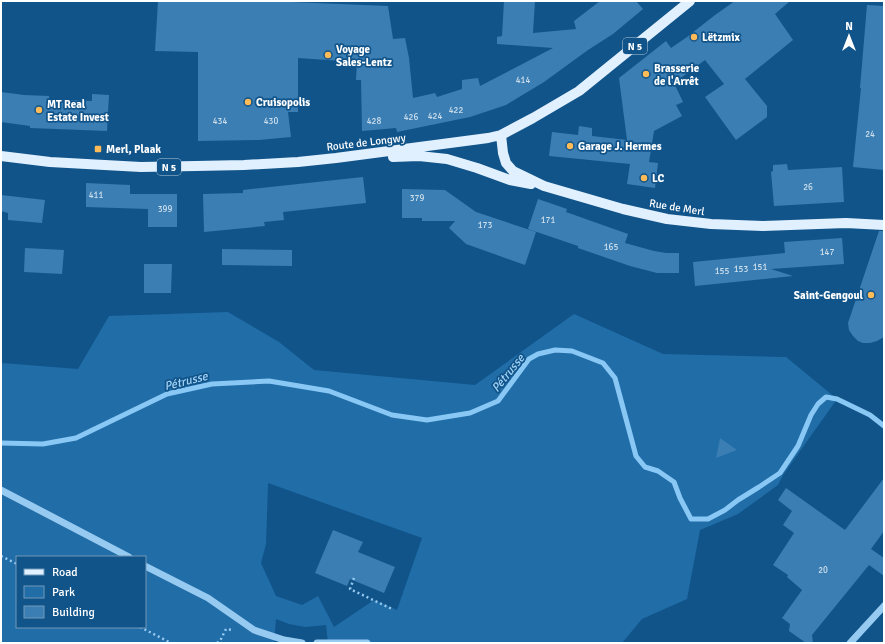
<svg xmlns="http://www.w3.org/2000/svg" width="885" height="644" font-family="Signika,sans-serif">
  <rect width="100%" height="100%" fill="#11548a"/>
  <!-- green -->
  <path fill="#206da8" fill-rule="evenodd" d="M228,312l51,30 35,28 161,15 99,-71 89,40 123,3 51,42 -54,76 -5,10 -40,29 -38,16 -13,69 -45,20 -20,24h-294l-2,-18 -21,2 -16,-3 -13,-5 -2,24h-273v-278l1,-2 76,6 31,-53zM268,483l154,55 -25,72 -23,-10 -40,27 -16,-31 -16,9 -26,-9 -15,-33 5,-19zM17,557h128v70h-128z"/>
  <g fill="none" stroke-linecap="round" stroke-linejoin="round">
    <!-- stream -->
    <path stroke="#89c7f5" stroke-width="5" d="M1,443l42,1 33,-6 91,-44 45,-10 57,-3 60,10 63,24 35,5 43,-7 28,-12 31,-42 9,-5 17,-4 17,1 31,12 12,15 21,78 9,11 13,4 16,11 6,16 11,21h17l17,-9 13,-10 21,-13 21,-14 18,-27 13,-31 7,-11 8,-7 11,2 33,16 14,11"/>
  </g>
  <!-- building -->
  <path fill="#3a7eb4" d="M158,1h109l121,5 5,33 12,-1 4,20 4,40 22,-5 2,4 25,-8v-9l16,-2 2,8 73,-38 -56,-4v-7l5,-1 2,-35h31l-2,32 43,-4 -2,-8 26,-20h36l7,8 -30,25 -25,16 -44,32 -38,23 -36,12 -73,15 -1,-4 -34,3 -1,-51h-5l1,-18 -59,-4v54h-10l3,25 -32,3 -61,1v-89l-43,-1z
    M735,1h55l-15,13 18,26 -48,39 22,27v11l-31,23 -31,-43 19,-13 -19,-24 -31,23 9,19 -7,3 6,11 -28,15 -5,31 9,1 -3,25 -28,-4 3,-20 -81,-8 3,-24 26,3 1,-9 13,2v8l35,4 -8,-62 47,-37 5,7 16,-11 28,-22z
    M867,5l17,1v164l-31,-3 8,-79h-1z
    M1,92l23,3 25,1v3l43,2v-7l17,1 -2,36 -77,-3v-2l-29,-4z
    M787,164l1,6 54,-3 2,35 -70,4 -3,-34 2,-1v-6z
    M363,177l3,26 -83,9 1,8 -20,2 1,4 -61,6 -1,-38 40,-1v-3z
    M86,183l44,2v9h47v33h-29v-18l-62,-2z
    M402,189l43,1 31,22 60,20 -11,33 -59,-21 -17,-16 6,-7h-33v-3h-20z
    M1,195l44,5 -3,23 -34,-3v-7l-7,-2z
    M538,199l29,10 -1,3 62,22 -3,9 29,8 12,2h13v20h-22l-27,-7 -52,-18v-2l-50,-17z
    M879,231h5v106l-7,4 -7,2h-7l-5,-2 -5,-5 -4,-6 -1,-7z
    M842,238l2,26 -73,5 22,7 -98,10 -2,-24 92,-9 -1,-11z
    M25,248l39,2 -2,24 -38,-2z
    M222,249l70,1v16l-70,-1z
    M144,264h28l-1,29h-27z
    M720,438l17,12 -21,8z
    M884,478v53l-13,18 13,9v18l-15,-11 -57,70 1,8h-7l-17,-12 1,-7 -8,-6 20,-28 -15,-13 1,-2 -15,-10 21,-32 -11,-8 9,-14 -14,-11 8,-12 59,42z
    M333,530l30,12 -5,10 37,15 -11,26 -34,-14 -3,7 -32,-13z"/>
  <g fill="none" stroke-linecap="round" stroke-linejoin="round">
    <!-- path -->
    <path stroke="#97caf1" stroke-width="2.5" stroke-dasharray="2 3" stroke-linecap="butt" d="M1,556l16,8
      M354,578l-4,11 42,20
      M140,627l31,16
      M1,643h1
      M217,643l3,-2 6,-12 7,1"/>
    <!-- minor -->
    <path stroke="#97caf1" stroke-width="7" d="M1,490l128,67
      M145,566l63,32 46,32 30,10 18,3
      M317,643h50
      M850,643l34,-37"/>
    <!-- major -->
    <path stroke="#e1f0ff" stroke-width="10" d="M501,135l2,18 3,10 7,8 31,15 79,23 44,10 44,5 52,2 83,-3 38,2
      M1,156l49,6 91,5 55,-1 48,-1 54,-3 38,-4 152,-20 13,-3 32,-17 46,-27 111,-90
      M393,157l26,-1 28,3 30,9 33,12 21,4"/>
  </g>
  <!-- markers -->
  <g fill="#ffbb57" stroke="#11548a" stroke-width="1.5">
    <circle cx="694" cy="37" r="4"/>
    <circle cx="328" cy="55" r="4"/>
    <circle cx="646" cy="74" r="4"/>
    <circle cx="248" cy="102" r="4"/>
    <circle cx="39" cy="110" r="4"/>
    <circle cx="570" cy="146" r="4"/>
    <rect x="94" y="145" width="8" height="8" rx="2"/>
    <circle cx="644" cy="178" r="4"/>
    <circle cx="871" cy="295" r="4"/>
  </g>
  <g text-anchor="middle" stroke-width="3.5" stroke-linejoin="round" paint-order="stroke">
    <!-- number labels -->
    <g font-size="9" fill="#cedfec">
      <text x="523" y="83">414</text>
      <text x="456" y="113">422</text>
      <text x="435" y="119">424</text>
      <text x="411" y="120">426</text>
      <text x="220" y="124">434</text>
      <text x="271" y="124">430</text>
      <text x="374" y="124">428</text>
      <text x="870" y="137">24</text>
      <text x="808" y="190">26</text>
      <text x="96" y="198">411</text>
      <text x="417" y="201">379</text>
      <text x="165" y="212">399</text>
      <text x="548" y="223">171</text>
      <text x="485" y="228">173</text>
      <text x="611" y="250">165</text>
      <text x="827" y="255">147</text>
      <text x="760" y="270">151</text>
      <text x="741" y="272">153</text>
      <text x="722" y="274">155</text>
      <text x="823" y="573">20</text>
    </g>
    <!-- shield labels -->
    <g fill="#11548a" stroke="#b8ccdc" stroke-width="1">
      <rect x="623" y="38" width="24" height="16" rx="3"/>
      <rect x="157" y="159" width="24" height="16" rx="3"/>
    </g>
    <g font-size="10" font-weight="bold" fill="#fff">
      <text x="635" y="50">N 5</text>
      <text x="169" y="171">N 5</text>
    </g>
    <!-- poi labels -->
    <g font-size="11" font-weight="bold" fill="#fff" stroke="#11548a" text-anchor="start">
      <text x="702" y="41">Lëtzmix</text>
      <text x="336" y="53">Voyage<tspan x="336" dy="13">Sales-Lentz</tspan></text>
      <text x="654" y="72">Brasserie<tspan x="654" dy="13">de l'Arrêt</tspan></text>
      <text x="256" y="106">Cruisopolis</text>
      <text x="47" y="108">MT Real<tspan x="47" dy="13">Estate Invest</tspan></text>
      <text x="578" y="150">Garage J. Hermes</text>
      <text x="106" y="153">Merl, Plaak</text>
      <text x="652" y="182">LC</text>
      <text x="863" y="299" text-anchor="end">Saint-Gengoul</text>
    </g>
    <!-- street labels -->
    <g font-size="11" fill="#fff" stroke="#11548a">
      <text transform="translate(366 142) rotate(-7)" y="4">Route de Longwy</text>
      <text transform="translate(677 207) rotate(9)" y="4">Rue de Merl</text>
    </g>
    <!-- water labels -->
    <g font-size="12" font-style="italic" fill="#a3d4f8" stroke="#11548a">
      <text transform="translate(508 373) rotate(-51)" y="4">Pétrusse</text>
      <text transform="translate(186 381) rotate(-14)" y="4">Pétrusse</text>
    </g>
  </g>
  <!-- border -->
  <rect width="885" height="644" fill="none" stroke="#ffffff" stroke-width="4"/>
  <!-- legend -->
  <rect x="16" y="556" width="130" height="72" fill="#11548a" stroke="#7098b9"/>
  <rect x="24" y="569" width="20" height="6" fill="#e1f0ff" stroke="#7098b9"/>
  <text x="52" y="576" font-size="12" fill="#ffffff">Road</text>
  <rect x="24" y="586" width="20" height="12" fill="#206da8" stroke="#7098b9"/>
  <text x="52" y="596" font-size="12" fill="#ffffff">Park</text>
  <rect x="24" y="606" width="20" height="12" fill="#3a7eb4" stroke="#7098b9"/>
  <text x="52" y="616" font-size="12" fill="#ffffff">Building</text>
  <!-- north arrow -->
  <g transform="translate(849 36)" stroke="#11548a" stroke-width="3" paint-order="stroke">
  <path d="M0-3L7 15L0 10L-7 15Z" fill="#ffffff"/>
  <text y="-6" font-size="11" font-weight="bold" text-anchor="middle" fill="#ffffff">N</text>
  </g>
</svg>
